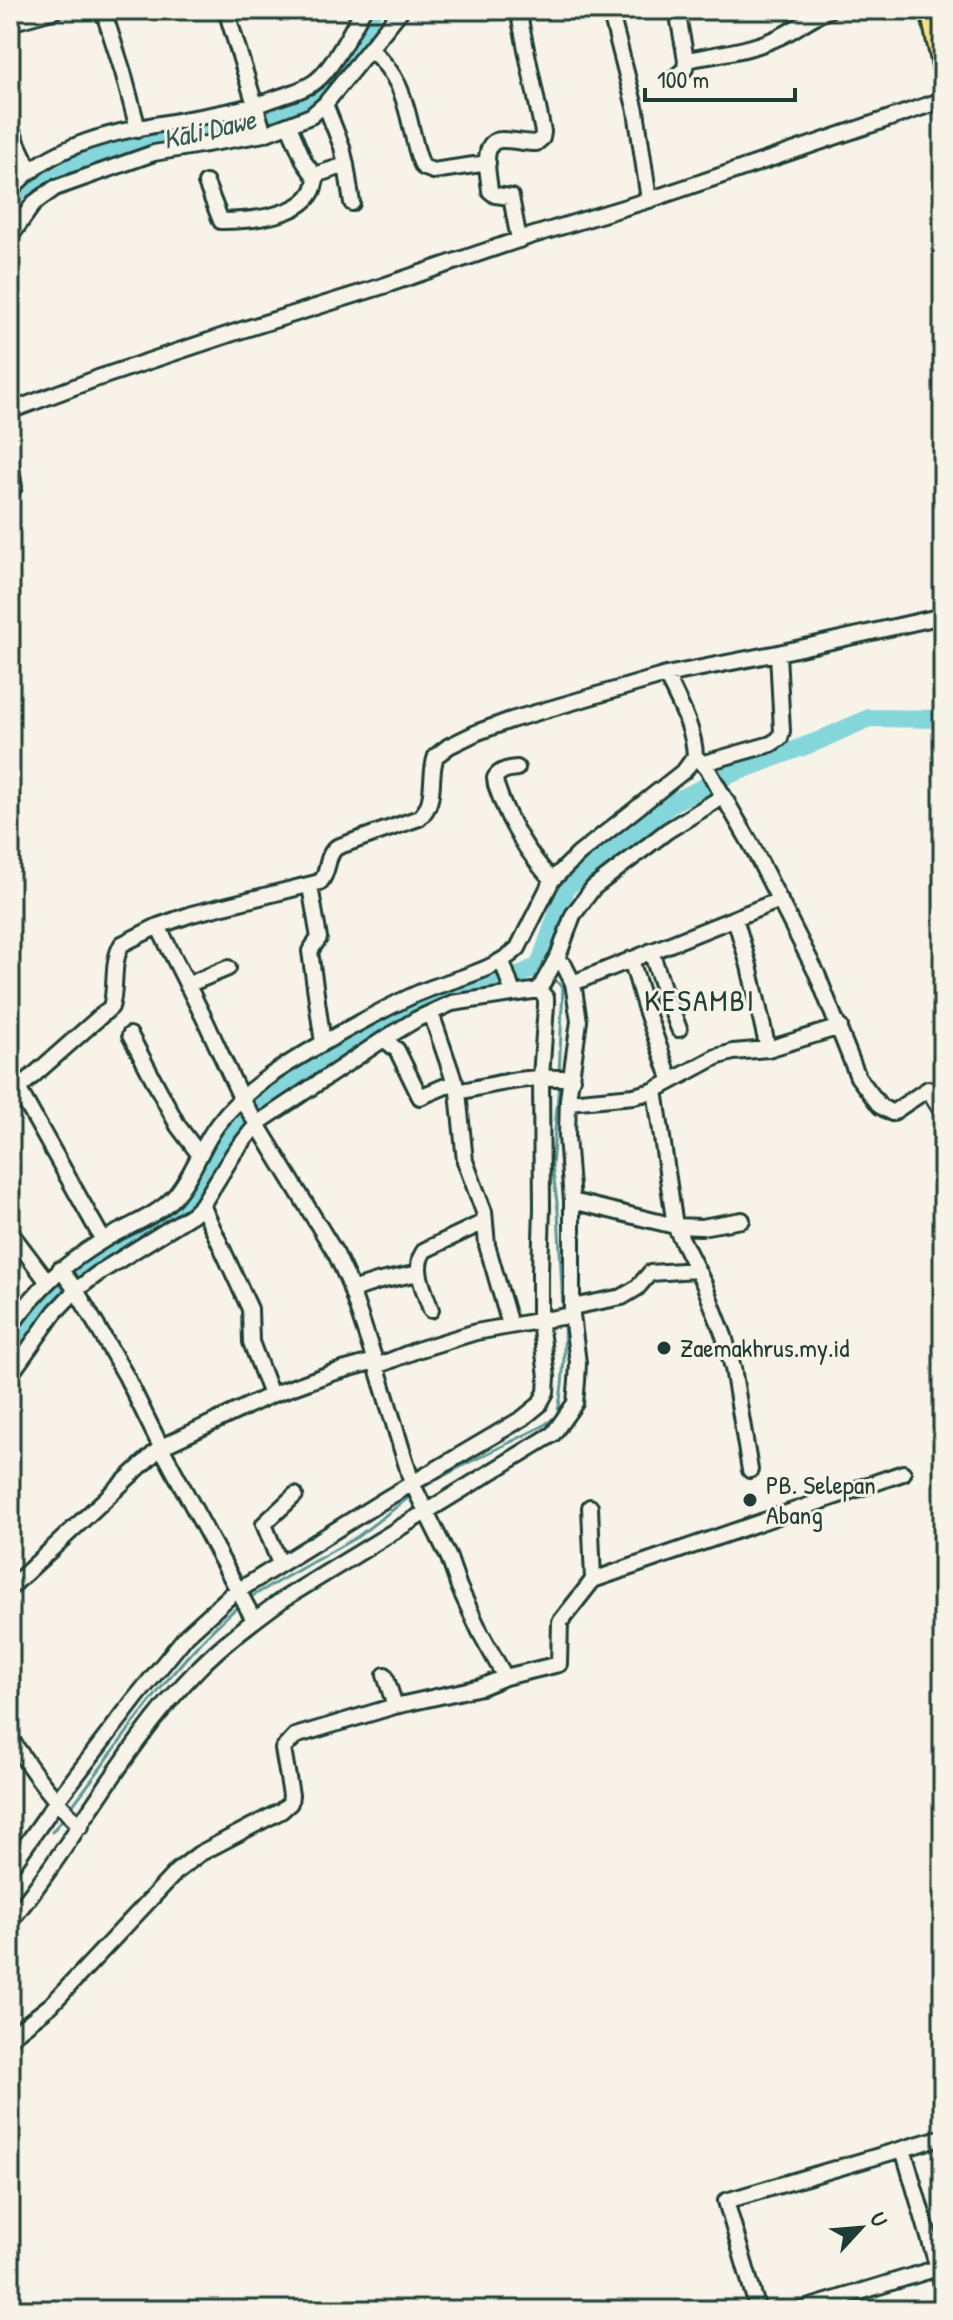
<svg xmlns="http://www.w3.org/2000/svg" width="953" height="2320" font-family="'Patrick Hand',sans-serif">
  <rect width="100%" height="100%" fill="#f7f3e8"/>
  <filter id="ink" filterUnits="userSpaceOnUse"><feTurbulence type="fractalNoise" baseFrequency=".0125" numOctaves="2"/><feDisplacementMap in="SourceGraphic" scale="16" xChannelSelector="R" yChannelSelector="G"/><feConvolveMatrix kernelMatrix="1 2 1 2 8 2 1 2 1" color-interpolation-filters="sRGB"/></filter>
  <g filter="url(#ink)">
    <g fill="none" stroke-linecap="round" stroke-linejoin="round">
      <!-- stream -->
      <path stroke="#5c9998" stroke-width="3" d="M551,977l12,10 -4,88
        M559,1083l-7,83 6,44 5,100
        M422,1488l40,-22 81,-40 14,-10c7,-31 8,-62 7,-94
        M247,1599l110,-62 55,-42
        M69,1810c54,-70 104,-149 172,-206
        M52,1832l13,-16"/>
      <!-- river -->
      <path stroke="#85d6db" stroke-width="18" d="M10,201c17,-22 48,-34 74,-42 36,-10 71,-19 108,-26 43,-8 91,-12 127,-42 22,-18 42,-56 55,-81
        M10,1353l33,-54 41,-32 81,-43 20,-21 36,-58 21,-30 139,-93 59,-22 58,-16 41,-18 27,-78 108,-86 52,-26 92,-35 51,-23 74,1"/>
      <defs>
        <path id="minor" d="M103,10l20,62 15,57
          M226,10l38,124
          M518,10l25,122 -1,6 -6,5c-11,0 -22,-3 -34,-3 -23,0 -13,36 -12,51l5,4 16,2 8,43
          M610,10l26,101 13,89
          M10,23l46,-13
          M370,49c28,25 34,46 42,82 3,12 5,25 11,36l10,4 55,-8
          M686,60c31,-6 64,-9 93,-23 18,-8 30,-20 50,-27
          M673,79l12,-10 1,-9 -9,-50
          M289,126l16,37 11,15
          M10,127l16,35 7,8
          M346,165l6,38
          M206,183l15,38c25,0 77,-4 91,-29 3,-5 3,-12 6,-18l28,-9 -4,-18 -17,-43
          M10,191c60,-73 184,-62 267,-93 13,-5 28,-8 39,-17 17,-13 36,-52 47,-71
          M10,237l24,-34 21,-15 99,-35 110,-19 47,-18 14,-12 76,-94
          M10,411l88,-33 144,-48 141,-44 144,-49 122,-37 294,-100
          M10,462l4,25 -4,4
          M695,756c-1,-29 -17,-55 -29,-81l112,-22 165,-37
          M704,763l67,-19 9,-6 2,-7 -4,-78
          M517,768c-9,1 -17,2 -22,10l1,7c12,36 30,67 56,95
          M310,886l9,52 -9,13 13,92
          M158,926l48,96 35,76 95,156 12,26 27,81 37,122 37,75 10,29 22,47 24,43 -24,10 -86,19 -10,-31
          M651,951l13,40 -1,9 7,6 9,23
          M631,959l15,51 25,71
          M502,961l11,32
          M564,965l9,18
          M187,985l41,-17
          M539,990l20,-36 14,-39 20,-27 74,-57 55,-34
          M431,1013l27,79 7,69 19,51 3,33 23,80
          M130,1035l48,91 21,28
          M384,1039l13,11 23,47 35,-15
          M768,1049l72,-22
          M19,1090l84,150
          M655,1090l20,136 29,58 20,52 9,32 17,102
          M458,1092c37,-8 75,-18 114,-13
          M10,1096l101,-89c6,-20 0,-45 11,-63l36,-18 34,-12 128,-32c10,-11 5,-26 17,-35l82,-29c19,-17 9,-41 17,-62l13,-10 29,-14 33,-12 155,-45
          M568,1102l66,-6 19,-5 63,-34 17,-5 35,-3 -19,-83 -14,-48
          M572,1201l103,25 26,1 41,-7
          M202,1205l48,104 1,33 20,53
          M10,1232l37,49
          M60,1269l16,21 50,86 35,71 93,173
          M352,1290l28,-9 39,-8
          M572,1307l50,-10 15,-9 13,-15 47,-3
          M431,1310c-6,-19 -20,-43 -6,-60l59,-28
          M10,1327c28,-39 51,-61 92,-86 23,-14 54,-24 72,-44 19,-21 27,-51 44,-73 27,-36 67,-59 105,-81 30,-17 60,-34 91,-48 34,-16 77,-21 104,-47l34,-68 27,-26 106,-84 10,-14 12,12 45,78 65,128 41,103 22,29 12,7 36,-24 15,24
          M377,1366l40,-16 59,-18 96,-17
          M10,1375l45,-63 21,-22 24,-18 93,-58 9,-9 32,-52 24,-30 126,-84 33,-20 35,-16 87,-13
          M280,1564l-16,-40 31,-29
          M593,1580l310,-107
          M10,1588l151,-141 110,-52 61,-22 43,-12
          M505,1677l54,-13 1,-42 33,-42 -3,-73
          M10,1738c23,34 40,59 71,88
          M10,1868l46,-66 82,-107 49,-60 44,-40 158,-98 134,-79 16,-13 7,-13 1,-15 -7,-56v-50l2,-63 -1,-130 5,-73v-7l-7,-8
          M10,1921c66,-80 114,-176 187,-251 25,-26 56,-49 85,-70l271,-166 22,-31 2,-22 1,-18 -6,-48v-114l-5,-65 1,-37 11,-78 -6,-38 207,-83
          M10,2037l41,-32 126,-134 22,-17 82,-43 9,-8 1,-8 -8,-46 12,-13 100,-30
          M903,2149l35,119 5,-2
          M758,2310l-32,-109 217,-64
          M801,2310l137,-42 5,19"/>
        <path id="major" d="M930,10l13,60"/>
      </defs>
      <!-- minor casing -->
      <use href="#minor" stroke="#1f3d34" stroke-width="20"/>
      <!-- major casing -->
      <use href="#major" stroke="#1f3d34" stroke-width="24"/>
      <!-- minor -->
      <use href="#minor" stroke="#f7f3e8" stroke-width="14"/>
      <!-- major -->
      <use href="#major" stroke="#fce080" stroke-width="18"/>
    </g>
  </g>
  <!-- markers -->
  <g fill="#1f3d34" stroke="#f7f3e8" stroke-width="3">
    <circle cx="664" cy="1348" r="8"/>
    <circle cx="750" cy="1500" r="8"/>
  </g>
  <g text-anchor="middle" stroke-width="6" stroke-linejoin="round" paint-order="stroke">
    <!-- poi labels -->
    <g font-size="26" fill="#1f3d34" stroke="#f7f3e8" text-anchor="start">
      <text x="680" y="1357">Zaemakhrus.my.id</text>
      <text x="766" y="1494">PB. Selepan<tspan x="766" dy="30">Abang</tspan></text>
    </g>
    <!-- water labels -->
    <g font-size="28" font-style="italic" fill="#335c55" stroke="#f7f3e8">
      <text transform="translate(209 129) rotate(-13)" y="10">Kali Dawe</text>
    </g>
    <!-- quarter labels -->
    <g font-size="30" letter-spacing="2" fill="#1f3d34" stroke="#f7f3e8">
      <text x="700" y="1011">KESAMBI</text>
    </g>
  </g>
  <!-- margin -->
  <rect width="953" height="2320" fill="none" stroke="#f7f3e8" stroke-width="40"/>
  <rect x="20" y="20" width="913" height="2280" fill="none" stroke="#1f3d34" stroke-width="3" filter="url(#ink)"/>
  <!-- north arrow -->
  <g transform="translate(861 2228) rotate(64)" stroke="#f7f3e8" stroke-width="6" paint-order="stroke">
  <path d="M0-6L14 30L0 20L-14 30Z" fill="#1f3d34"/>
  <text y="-12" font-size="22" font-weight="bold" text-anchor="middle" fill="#1f3d34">U</text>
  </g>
  <!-- scale -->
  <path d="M645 88v12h150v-12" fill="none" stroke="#1f3d34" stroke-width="4"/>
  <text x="657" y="88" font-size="24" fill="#1f3d34" stroke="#f7f3e8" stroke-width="6" paint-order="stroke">100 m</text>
</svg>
